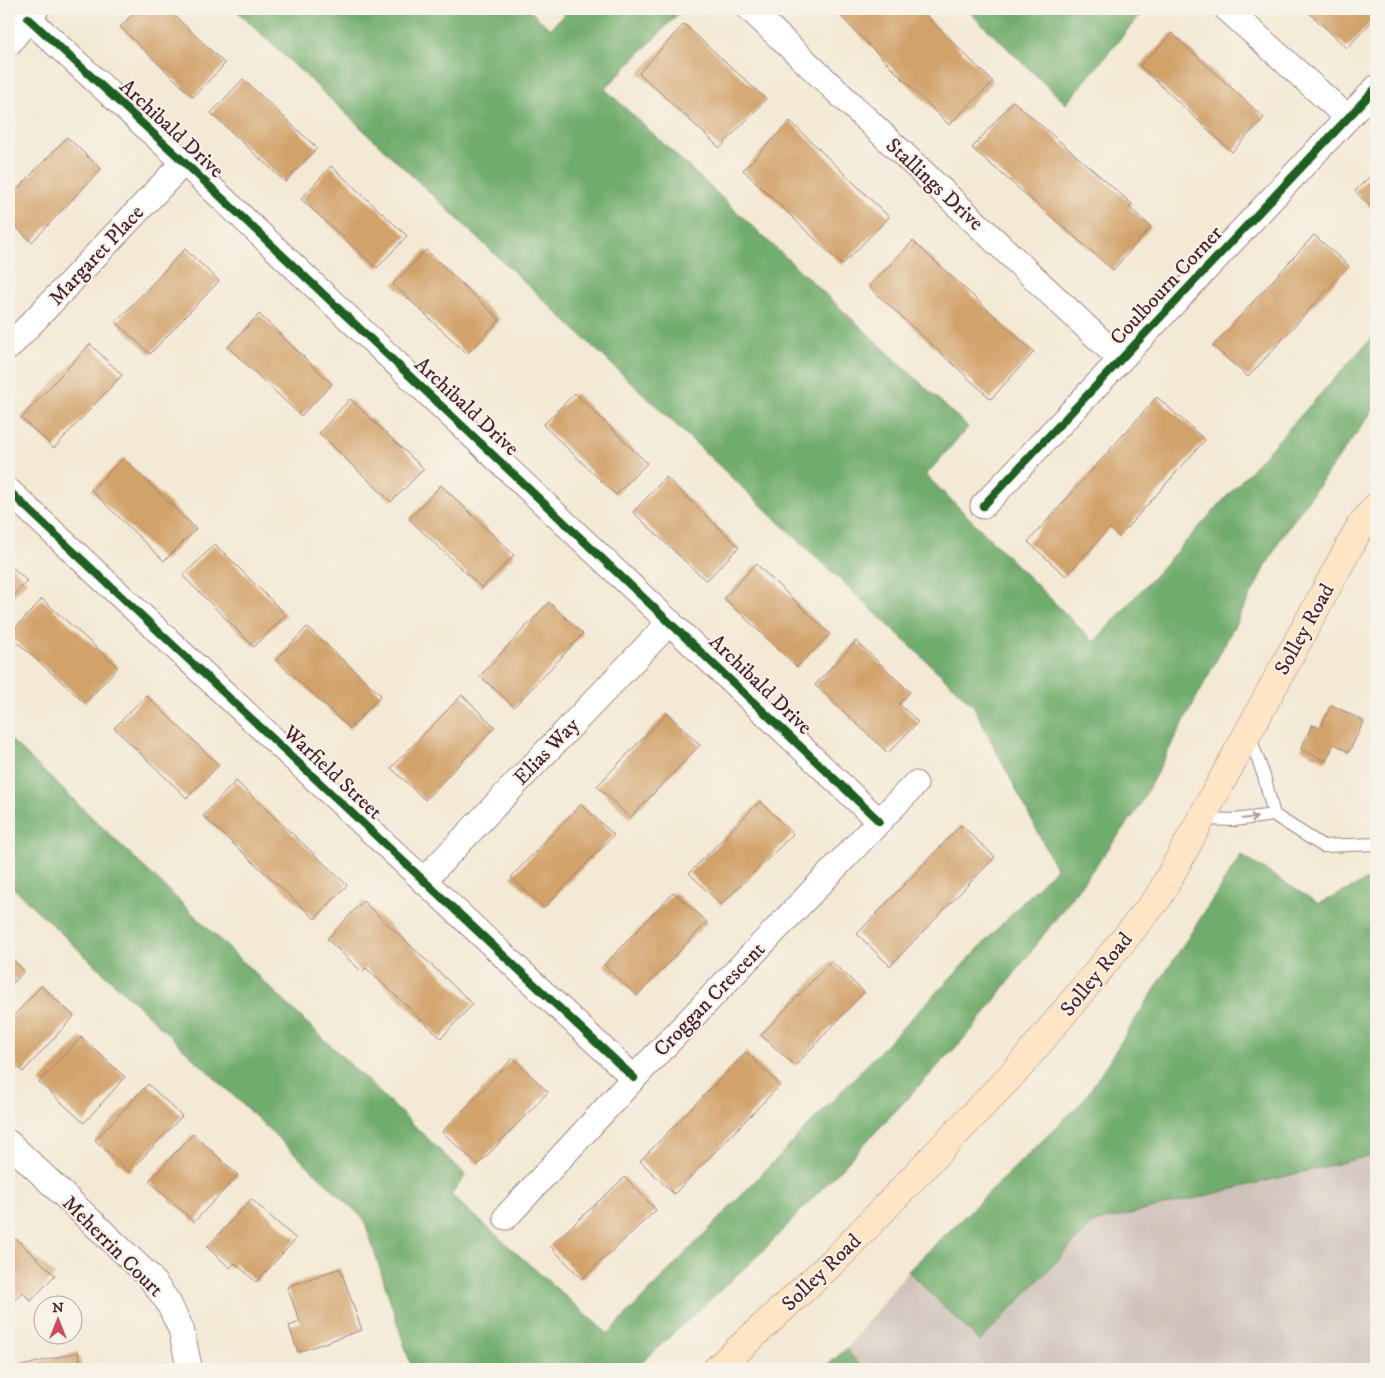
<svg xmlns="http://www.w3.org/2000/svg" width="1385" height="1378" font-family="'IM FELL DW Pica',serif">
  <rect width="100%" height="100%" fill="#f7f3e8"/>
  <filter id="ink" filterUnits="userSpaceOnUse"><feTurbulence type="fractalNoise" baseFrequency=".02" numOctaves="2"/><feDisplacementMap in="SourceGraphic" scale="10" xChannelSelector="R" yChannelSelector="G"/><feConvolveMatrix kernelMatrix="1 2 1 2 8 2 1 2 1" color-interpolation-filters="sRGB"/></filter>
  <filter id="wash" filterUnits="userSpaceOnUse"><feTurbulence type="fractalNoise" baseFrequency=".0096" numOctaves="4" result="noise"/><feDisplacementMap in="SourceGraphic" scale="20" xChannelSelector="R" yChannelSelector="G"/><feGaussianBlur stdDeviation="1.12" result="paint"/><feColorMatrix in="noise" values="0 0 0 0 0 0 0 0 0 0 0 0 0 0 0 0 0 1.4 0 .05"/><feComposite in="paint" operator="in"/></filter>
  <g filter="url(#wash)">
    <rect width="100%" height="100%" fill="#f3e9d4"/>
    <!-- industrial -->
    <path fill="#cec1b9" d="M1369,1156l7,28v185h-513l-17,-20 62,-78 73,71 112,-119z"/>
    <!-- forest -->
    <path fill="#6fac6c" stroke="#5c664c" d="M235,9h293l22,20 19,-20h106l4,4 -74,76 363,338 -42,48 168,167 282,-309v73l-94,130 -146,276 -164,218 -208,220 -129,119h-223l-48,-150 -355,-335v-146l457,437 -15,20 157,139 448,-466 -83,-163z
      M966,9h179l-79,95z
      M1241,855l78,49 57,-28v308l-7,-28 -276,67 -113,119 -72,-71 175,-170z
      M846,1349l17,20h-40z"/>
    <g id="blocks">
      <!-- building -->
      <path fill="#d1a26b" d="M138,9h30l57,55 -32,33 -73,-70z
        M833,9h86l74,73 -44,43z
        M1305,9h71v8l-29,31z
        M684,24l82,75 -46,49 -81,-75z
        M1172,33l92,85 -32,34 -92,-86z
        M243,79l74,69 -32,34 -74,-69z
        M1013,101l119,103 -3,3 22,20 -38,43 -141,-122z
        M790,121l99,96 -47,48 -99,-95z
        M67,137l34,32 -69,73 -23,-21v-23z
        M331,166l76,70 -30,32 -76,-69z
        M1376,170v43l-21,-22z
        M1314,235l35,31 -101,111 -35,-31z
        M913,241l121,111 -43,47 -122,-112z
        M185,249l34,32 -69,73 -34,-32z
        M426,250l74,70 -33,34 -74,-70z
        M259,314l73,70 -31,32 -73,-69z
        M90,344l32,31 -68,73 -33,-30z
        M575,393l72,70 -31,32 -73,-70z
        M1157,397l48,43 -86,97 -9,-9 -44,48 -38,-34z
        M350,399l74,70 -33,33 -72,-69z
        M123,458l73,71 -32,32 -73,-71z
        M666,477l73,70 -33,34 -73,-69z
        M441,485l73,70 -32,33 -73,-69z
        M215,544l71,71 -32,32 -71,-71z
        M9,564l18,17 -18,20z
        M756,564l74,70 -33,33 -73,-69z
        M42,599l76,68 -33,36 -76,-68z
        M549,602l34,32 -69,73 -34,-31z
        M307,627l74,68 -31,34 -74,-69z
        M856,641l54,51 -11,12 19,18 -30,31 -73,-68z
        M146,695l73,70 -32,33 -73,-70z
        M462,695l33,32 -70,73 -34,-32z
        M1331,705l33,16 -15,31 -15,-8 -8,17 -25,-12 11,-24 8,3z
        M667,713l33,32 -70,73 -33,-32z
        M236,781l111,104 -32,34 -112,-103z
        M760,801l33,33 -72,71 -32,-32z
        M581,804l33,31 -70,73 -33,-31z
        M961,825l34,32 -105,109 -33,-32z
        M674,892l33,30 -70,74 -33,-31z
        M363,901l110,103 -32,34 -75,-70 -4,4 -35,-33z
        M9,956l15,15 -15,16z
        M831,961l33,31 -69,74 -34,-31z
        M41,986l33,30 -51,56 -14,-13v-38z
        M81,1037l44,40 -41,46 -45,-41z
        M746,1052l34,33 -106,109 -34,-33z
        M513,1058l35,34 -70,73 -36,-33z
        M148,1084l34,32 -53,56 -34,-32z
        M193,1134l45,41 -44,47 -45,-41z
        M625,1177l31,33 -74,69 -32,-33z
        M251,1199l45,40 -40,43 -21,-19 -5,5 -23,-21z
        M16,1239l39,36 -24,26 -9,-9 -13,14v-60z
        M340,1268l22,62 -64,22 -9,-26 11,-4 -13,-35z
        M78,1352l4,17h-72z"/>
    </g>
  </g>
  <g filter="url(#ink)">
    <use href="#blocks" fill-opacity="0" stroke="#9e8480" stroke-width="1"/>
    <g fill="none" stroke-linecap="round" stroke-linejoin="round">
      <defs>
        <path id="lane" d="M1361,525l15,9
          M1274,815l49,31 53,-2
          M1202,819l32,1 40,-5 -10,-39 -15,-41"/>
        <path id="street" d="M750,9l370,350
          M1227,9l121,109
          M28,18l156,144 695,659
          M9,43l27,-34
          M9,347l175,-185
          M9,491l625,587
          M983,506l393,-418
          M423,881l247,-259
          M9,1143l140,133 19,26 13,27 8,37
          M506,1217l128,-139 281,-294"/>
        <path id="secondary" d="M717,1369l119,-110 184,-193 138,-168 203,-373 15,-18"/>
      </defs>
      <!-- lane casing -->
      <use href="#lane" stroke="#9e8480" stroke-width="14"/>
      <!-- street casing -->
      <use href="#street" stroke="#9e8480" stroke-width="27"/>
      <!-- secondary casing -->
      <use href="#secondary" stroke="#9e8480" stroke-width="29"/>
      <!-- lane -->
      <use href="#lane" stroke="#fff" stroke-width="12"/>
      <!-- street -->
      <use href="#street" stroke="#fff" stroke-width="25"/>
      <!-- secondary -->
      <use href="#secondary" stroke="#fde5c5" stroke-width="28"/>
      <defs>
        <path id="cycleway" d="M28,18l156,144 695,659
          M9,491l625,587
          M983,506l393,-418"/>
      </defs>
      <!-- cycleway casing -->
      <use href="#cycleway" stroke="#f7f3e8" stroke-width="11"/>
      <!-- cycleway -->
      <use href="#cycleway" stroke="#1b5e20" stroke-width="8"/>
    </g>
    <!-- one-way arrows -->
    <defs><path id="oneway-shaft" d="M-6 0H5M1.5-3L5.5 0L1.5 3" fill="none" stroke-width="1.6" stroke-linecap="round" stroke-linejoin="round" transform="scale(1.25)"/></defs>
    <use stroke="#ae9aa0" href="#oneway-shaft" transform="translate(1250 818) rotate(-6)"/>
  </g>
  <g text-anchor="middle" stroke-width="4" stroke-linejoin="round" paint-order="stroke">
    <!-- street labels -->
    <g font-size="21" fill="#4a1f2b" stroke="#f7f3e8">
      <text transform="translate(172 128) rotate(43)" y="7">Archibald Drive</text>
      <text transform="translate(935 184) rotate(43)" y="7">Stallings Drive</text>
      <text transform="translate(96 255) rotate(-47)" y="7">Margaret Place</text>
      <text transform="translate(1166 285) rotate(-47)" y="7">Coulbourn Corner</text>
      <text transform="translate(467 406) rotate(43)" y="7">Archibald Drive</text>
      <text transform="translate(1304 629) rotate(-61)" y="7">Solley Road</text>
      <text transform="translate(761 684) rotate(44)" y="7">Archibald Drive</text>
      <text transform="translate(546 751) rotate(-46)" y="7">Elias Way</text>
      <text transform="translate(333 772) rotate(43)" y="7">Warfield Street</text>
      <text transform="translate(1096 974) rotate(-51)" y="7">Solley Road</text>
      <text transform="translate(709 999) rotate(-46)" y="7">Croggan Crescent</text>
      <text transform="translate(113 1246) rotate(45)" y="7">Meherrin Court</text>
      <text transform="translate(821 1272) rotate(-44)" y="7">Solley Road</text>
    </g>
  </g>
  <!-- margin -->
  <rect width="1385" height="1378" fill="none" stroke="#f7f3e8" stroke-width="30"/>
  <!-- north arrow -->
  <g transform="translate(58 1320)"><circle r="24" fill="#f7f3e8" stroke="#b29e9c"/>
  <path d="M0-4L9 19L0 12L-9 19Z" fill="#d1495b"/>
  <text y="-8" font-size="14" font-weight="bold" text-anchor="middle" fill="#4a1f2b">N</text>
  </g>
</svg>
